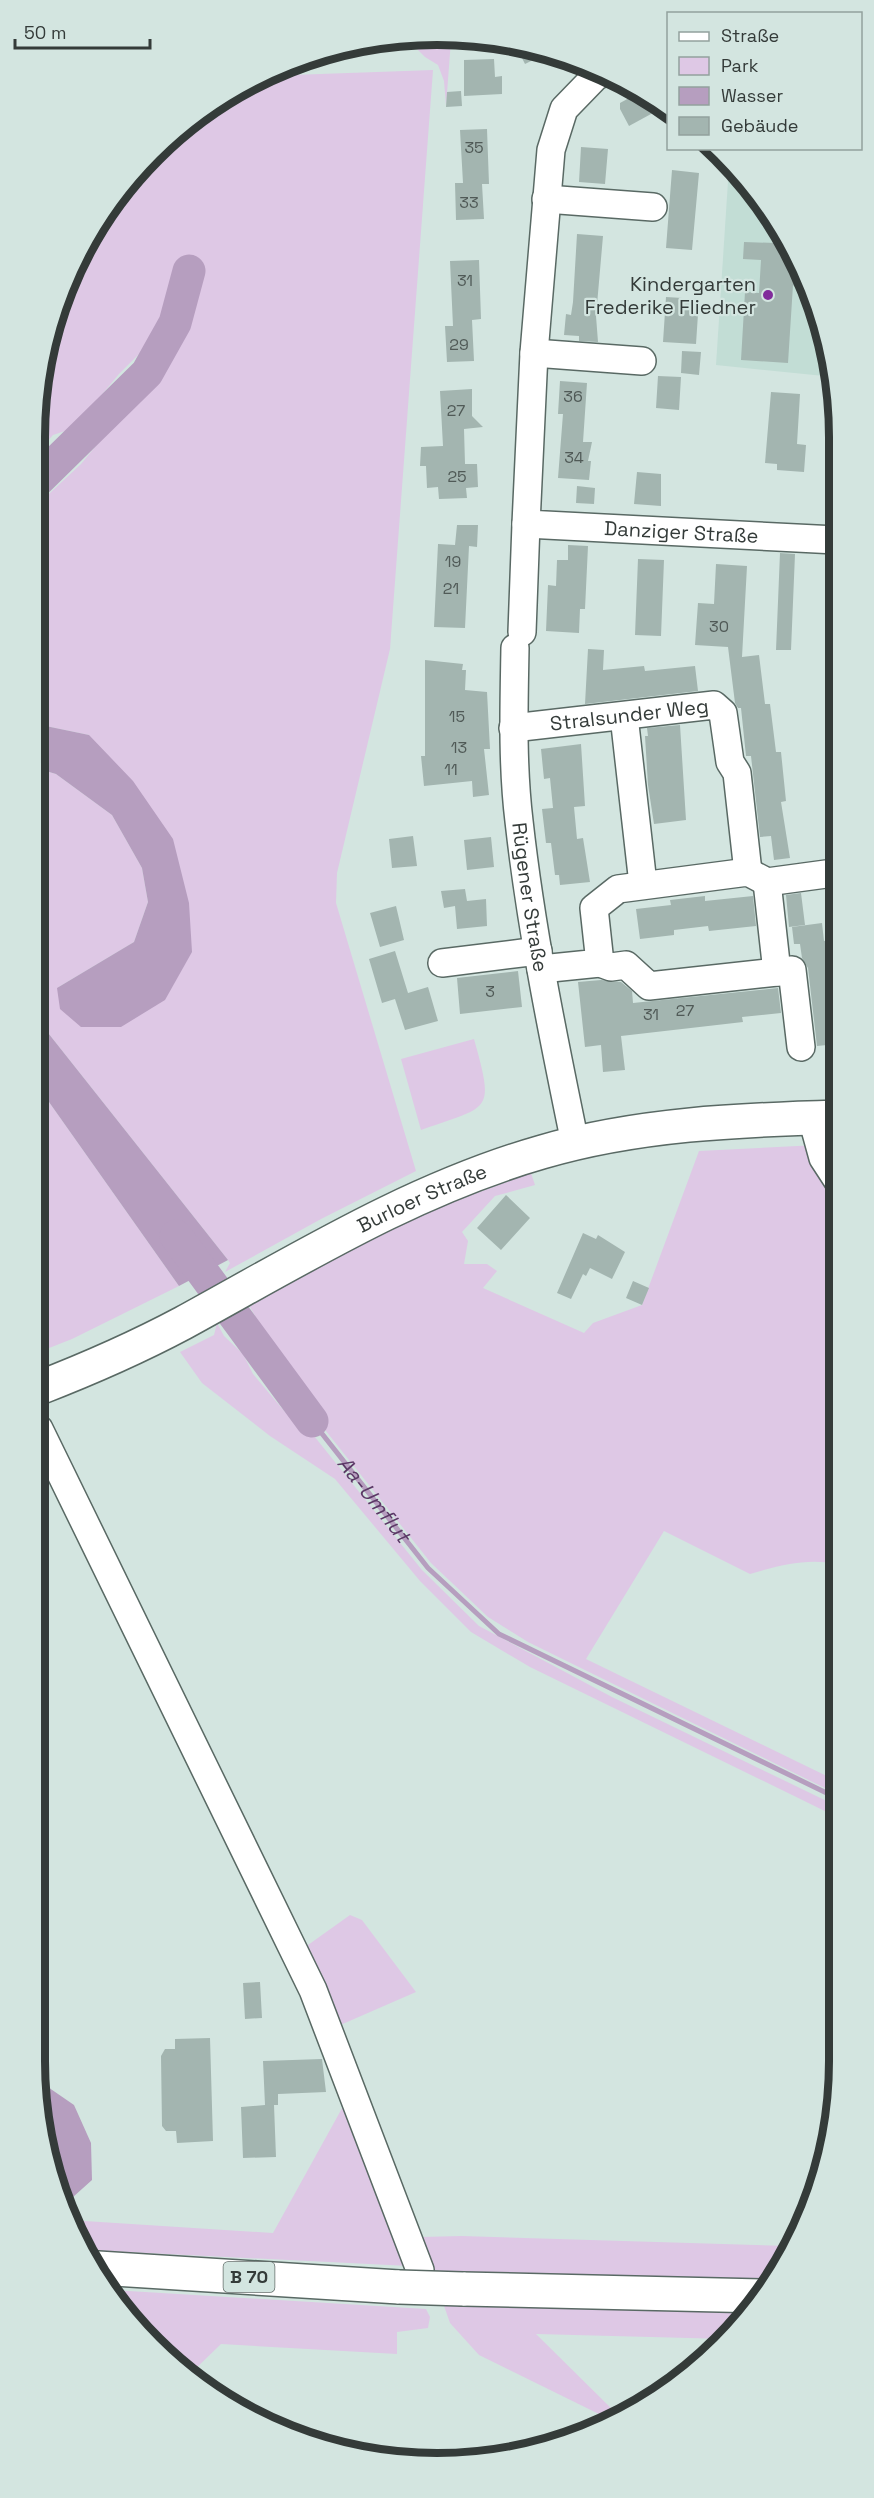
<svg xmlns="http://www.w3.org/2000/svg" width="874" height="2498" font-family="'Space Grotesk',sans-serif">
  <rect width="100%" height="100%" fill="#d3e5e0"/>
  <!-- built -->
  <path fill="#c2ddd5" d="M729,166l10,5 59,88 36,118 -118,-12z"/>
  <!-- green -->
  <path fill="#dec8e5" d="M459,35l-8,5 -5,66 -2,-25 -6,-16 -13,-8 -13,-13 -58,1 30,-7z
    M433,70l-43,579 -53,224 -1,30 80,268 -95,48 -96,53 5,-9 -2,-3 -191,-241 -1,-251 20,6 56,41 30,53 6,34 -14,40 -77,46 135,-36 -103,-217 -53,-11 -1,-217 46,-43 38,-46 35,-33 24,-41 13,-29 8,-28 -8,-27 -14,16 1,14 -17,33 -21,30 -21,21 -45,54 -21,7 -18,20 13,-122 28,-74 41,-67 54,-57 64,-46 29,-13z
    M474,1039c21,75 16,66 -53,91l-20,-71z
    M37,1085l142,201 -107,53 -33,13z
    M838,1144v420c-31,-6 -58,1 -88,10l-86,-43 -78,128 253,123v13l-311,-153 -40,-25 -57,-54 -117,-147 -7,-27 -36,-45 -25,-44 144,-75 141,-52 4,12 -40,11 -33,36 6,9 -4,23h23l10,7 -14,17 101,45 9,-10 49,-18 57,-154z
    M217,1323l7,13 19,18 10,20 32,38 21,14 116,144 57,56 133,71 227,110v11l-309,-151 -59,-35 -51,-51 -85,-102 -65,-43 -68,-53 -22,-31 34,-17z
    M350,1915l12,5 54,72 -78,34 -37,-76z
    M346,2101l63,165 -322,-16 -18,-30 204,13z
    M462,2236l327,10 -17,37 -340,-10 -12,-36z
    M112,2290l314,19 4,8 -2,11 -31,4v22l-176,-10 -33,32 -53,-49z
    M443,2303l306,9 -22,27 -191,-5 82,81 -9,4 -130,-64 -29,-32z"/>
  <!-- water -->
  <path fill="#b69ebf" d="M36,724l53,11 44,46 40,58 16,64 3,49 -27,48 -44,27h-40l-21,-18 -3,-21 77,-46 14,-40 -6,-34 -30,-53 -56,-41 -20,-6z
    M37,1019l191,241 -49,26 -142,-201z
    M42,2083l32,22 17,38 1,37 -29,26 -21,-67z"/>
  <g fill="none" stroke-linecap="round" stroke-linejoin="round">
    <!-- stream -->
    <path stroke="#b69ebf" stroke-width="5" id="s1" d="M312,1421l116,147 71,66 340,165"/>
    <!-- river -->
    <path stroke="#b69ebf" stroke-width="33" d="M35,483l112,-110 28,-50 14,-52
      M176,1236l136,185"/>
  </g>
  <!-- building -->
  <path fill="#a3b5b0" d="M515,44l26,4 8,4 -24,12z
    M494,59l1,18 7,-1v18l-38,2v-36z
    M622,82l17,7 23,19 -33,18 -9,-17v-6l11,-6z
    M461,91l1,15 -16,1 1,-15z
    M487,129l2,55h-7l2,35 -28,1 -1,-37h8l-3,-53z
    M581,147l27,2 -3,35 -26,-2z
    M672,170l27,3 -7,77 -26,-2z
    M776,226l22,33 14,47 -19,-21 -5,78 -47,-3 4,-68 14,1 2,-33 -18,-1 1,-17 31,1z
    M577,234l26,2 -7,80 2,26 -19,-1v-5l-15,-1 2,-21 5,1 2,-13z
    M479,260l2,59 -9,1 2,41 -27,1 -2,-36h8l-3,-65z
    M666,297l33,2 -3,45 -33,-2z
    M682,351l19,1 -2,23 -18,-2z
    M658,376l23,1 -2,33 -23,-2z
    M560,381l27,2 -4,59h9l-4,19h3l-2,19 -31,-2 5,-64h-5z
    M472,389v27l11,11 -19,2 1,35h12l1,23 -12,1 1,10 -28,1 -1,-12 -11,1 -1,-22h-6l1,-19 22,-1 -3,-55z
    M771,392l29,2 -3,50 9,1 -2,27 -27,-2v-6l-12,-1z
    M637,472l24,2v32l-27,-2z
    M577,486l18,2 -1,16 -18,-1z
    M457,525h21l-1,22 -8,-1 -4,82 -31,-1 4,-83 17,1z
    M568,545l20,1 -3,63h-5l-1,24 -33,-2 2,-46 8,1 1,-26h11z
    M780,553l15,1 -4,96h-15z
    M638,559l26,1 -3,76 -26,-1z
    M716,564l31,2 -5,91 17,-2 6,49h5l6,48h5l5,49 -5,1 9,56 -16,2 -3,-24 -11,1 -9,-81h-5l-5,-48h-3l-3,-5 -7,-56 -33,-2 3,-42 16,1z
    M588,649l16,1 -1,20 41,-4 1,5 50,-5 3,25 -113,13z
    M425,660l38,4 -1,6h4l-1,20 22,2 3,57h-6l5,46 -16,2 -1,-16 -48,5 -3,-30h4z
    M680,725l6,95 -32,4 -6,-39 -3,-49h3l-1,-8z
    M581,744l4,62 -11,1 3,32 6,-1 7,44 -30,3 -1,-10h-4l-4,-32h-5l-4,-34 11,-1 -3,-30 -6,1 -3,-30z
    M413,836l4,30 -25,2 -3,-29z
    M491,837l3,30 -27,3 -3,-30z
    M465,889l2,12 19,-2 1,27 -30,3 -2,-23 -11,2 -3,-17z
    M801,893l4,32 -16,2 -3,-32z
    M705,896v5l48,-5 3,30 -47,5 -1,-5 -34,4v5l-34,4 -4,-30 35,-4 -1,-5z
    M396,906l8,34 -24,7 -10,-34z
    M822,923l2,18 6,-1 2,18 5,-1v87l-20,2 -9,-78 -6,-10 -2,-14h-6l-2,-17z
    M395,951l13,42 20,-6 10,34 -33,9 -10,-31 -13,4 -13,-44z
    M518,971l4,36 -62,7 -3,-36z
    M601,980l20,2 11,9 1,12 145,-15 3,25 -39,4 1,5 -122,14 4,34 -22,2 -2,-27 -16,2 -7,-65z
    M506,1195l24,23 -29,32 -24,-22z
    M583,1233l13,6 2,-4 27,17 -13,27 -22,-11 -4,8 -3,-2 -12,25 -14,-6z
    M633,1281l16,7 -7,17 -16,-7z
    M260,1982l2,36 -17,1 -2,-36z
    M210,2038l3,103 -36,2 -1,-12h-10l-4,-5 -1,-70 4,-7h10v-10z
    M322,2059l4,33 -48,2v11h-4l2,52 -33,1 -2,-51 24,-2 -2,-44z"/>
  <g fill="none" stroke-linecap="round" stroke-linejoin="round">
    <defs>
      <g id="minor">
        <path id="s2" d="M602,73l-7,4 -31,32 -13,41 -17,203 -8,171 310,16"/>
        <path d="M546,199l107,8"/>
        <path d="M534,353l108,8"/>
        <path d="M522,632l4,-108"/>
        <path id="s3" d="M515,648c-1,57 -3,115 4,173 12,108 34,215 56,322"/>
        <path d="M624,716l19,168"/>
        <path id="s4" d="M513,728l201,-23 9,8 7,49 7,11 11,99"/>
        <path d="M442,963l96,-12"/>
        <path d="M600,963l11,4 15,-2 23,21 128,-14 -10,-90"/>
        <path d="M541,969l59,-6 -6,-55 24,-19 130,-17 19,10 59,-8"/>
        <path d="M777,972l15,-2 9,77"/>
        <path d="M812,1118l11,40 15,23"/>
        <path d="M39,1429l274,561 107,280"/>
      </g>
      <g id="major">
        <path id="s5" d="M39,1388c49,-19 97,-40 144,-65 117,-64 230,-134 359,-171 95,-28 197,-32 296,-35"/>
        <path d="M98,2268l301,19"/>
        <path d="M463,2289l299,7"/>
      </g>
    </defs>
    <!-- minor casing -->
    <use href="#minor" stroke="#596964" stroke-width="30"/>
    <!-- major casing -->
    <use href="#major" stroke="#596964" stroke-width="36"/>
    <!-- minor -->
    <use href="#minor" stroke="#fff" stroke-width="27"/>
    <!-- major -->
    <use href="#major" stroke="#fff" stroke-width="33"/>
    <defs>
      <path id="major-bridge" d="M399,2287l64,2"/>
    </defs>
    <!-- major-bridge casing -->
    <use href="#major-bridge" stroke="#596964" stroke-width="36" stroke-linecap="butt"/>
    <!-- major-bridge -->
    <use href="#major-bridge" stroke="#fff" stroke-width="33"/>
  </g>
  <!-- markers -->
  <circle fill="#812c9b" stroke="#d3e5e0" stroke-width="2" cx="768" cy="295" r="6"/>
  <g text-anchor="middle" stroke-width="4.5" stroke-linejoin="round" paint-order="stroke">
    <!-- number labels -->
    <g font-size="16" fill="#505a57">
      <text x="474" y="153">35</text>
      <text x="469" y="208">33</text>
      <text x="465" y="286">31</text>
      <text x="459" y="350">29</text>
      <text x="573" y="402">36</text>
      <text x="456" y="416">27</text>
      <text x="574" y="463">34</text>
      <text x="457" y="482">25</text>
      <text x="453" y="567">19</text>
      <text x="451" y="594">21</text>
      <text x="719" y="632">30</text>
      <text x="457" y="722">15</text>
      <text x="459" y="753">13</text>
      <text x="451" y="775">11</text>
      <text x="490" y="997">3</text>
      <text x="685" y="1016">27</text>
      <text x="651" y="1020">31</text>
    </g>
    <!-- shield labels -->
    <rect fill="#d3e5e0" stroke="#646e6b" stroke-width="1.5" x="223.5" y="2262" width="51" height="30" rx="4.5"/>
    <g font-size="18" font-weight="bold" fill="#343b39">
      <text x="249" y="2283">B 70</text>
    </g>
    <!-- poi labels -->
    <g font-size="20" fill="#343b39" stroke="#d3e5e0" text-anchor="end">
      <text x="756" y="291">Kindergarten<tspan x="756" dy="23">Frederike Fliedner</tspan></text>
    </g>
    <!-- street labels -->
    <g font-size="20" fill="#343b39" stroke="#d3e5e0">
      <text dy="7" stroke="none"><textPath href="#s2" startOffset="626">Danziger Straße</textPath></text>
      <text dy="7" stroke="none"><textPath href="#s4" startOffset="117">Stralsunder Weg</textPath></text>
      <text dy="7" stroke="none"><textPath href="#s3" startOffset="250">Rügener Straße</textPath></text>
      <text dy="7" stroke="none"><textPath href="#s5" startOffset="428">Burloer Straße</textPath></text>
    </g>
    <!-- water labels -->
    <g font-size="21" font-style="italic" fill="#5b3966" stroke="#d3e5e0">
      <text dy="7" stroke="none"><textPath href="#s1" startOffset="100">Aa-Umflut</textPath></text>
    </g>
  </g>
  <!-- crop -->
  <path d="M0 0H874V2498H0ZM437 45H437A392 392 0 0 1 829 437V2061A392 392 0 0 1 437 2453H437A392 392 0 0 1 45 2061V437A392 392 0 0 1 437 45Z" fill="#d3e5e0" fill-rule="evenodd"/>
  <path fill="none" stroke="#343b39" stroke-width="8" d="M437 45H437A392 392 0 0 1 829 437V2061A392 392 0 0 1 437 2453H437A392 392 0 0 1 45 2061V437A392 392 0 0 1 437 45Z"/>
  <!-- legend -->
  <rect x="667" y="12" width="195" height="138" fill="#d3e5e0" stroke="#93a19d" stroke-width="1.5"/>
  <rect x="679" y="32" width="30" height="9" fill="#ffffff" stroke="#93a19d" stroke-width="1.5"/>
  <text x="721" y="42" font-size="18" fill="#343b39">Straße</text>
  <rect x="679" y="57" width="30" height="18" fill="#dec8e5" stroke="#93a19d" stroke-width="1.5"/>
  <text x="721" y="72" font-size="18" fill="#343b39">Park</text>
  <rect x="679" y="87" width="30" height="18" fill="#b69ebf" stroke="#93a19d" stroke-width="1.5"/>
  <text x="721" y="102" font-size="18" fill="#343b39">Wasser</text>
  <rect x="679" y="117" width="30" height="18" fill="#a3b5b0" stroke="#93a19d" stroke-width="1.5"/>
  <text x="721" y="132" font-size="18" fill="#343b39">Gebäude</text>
  <!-- scale -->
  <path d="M15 39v9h135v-9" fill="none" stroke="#343b39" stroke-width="3"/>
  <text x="24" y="39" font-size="18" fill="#343b39" stroke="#d3e5e0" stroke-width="4.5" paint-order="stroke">50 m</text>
</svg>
